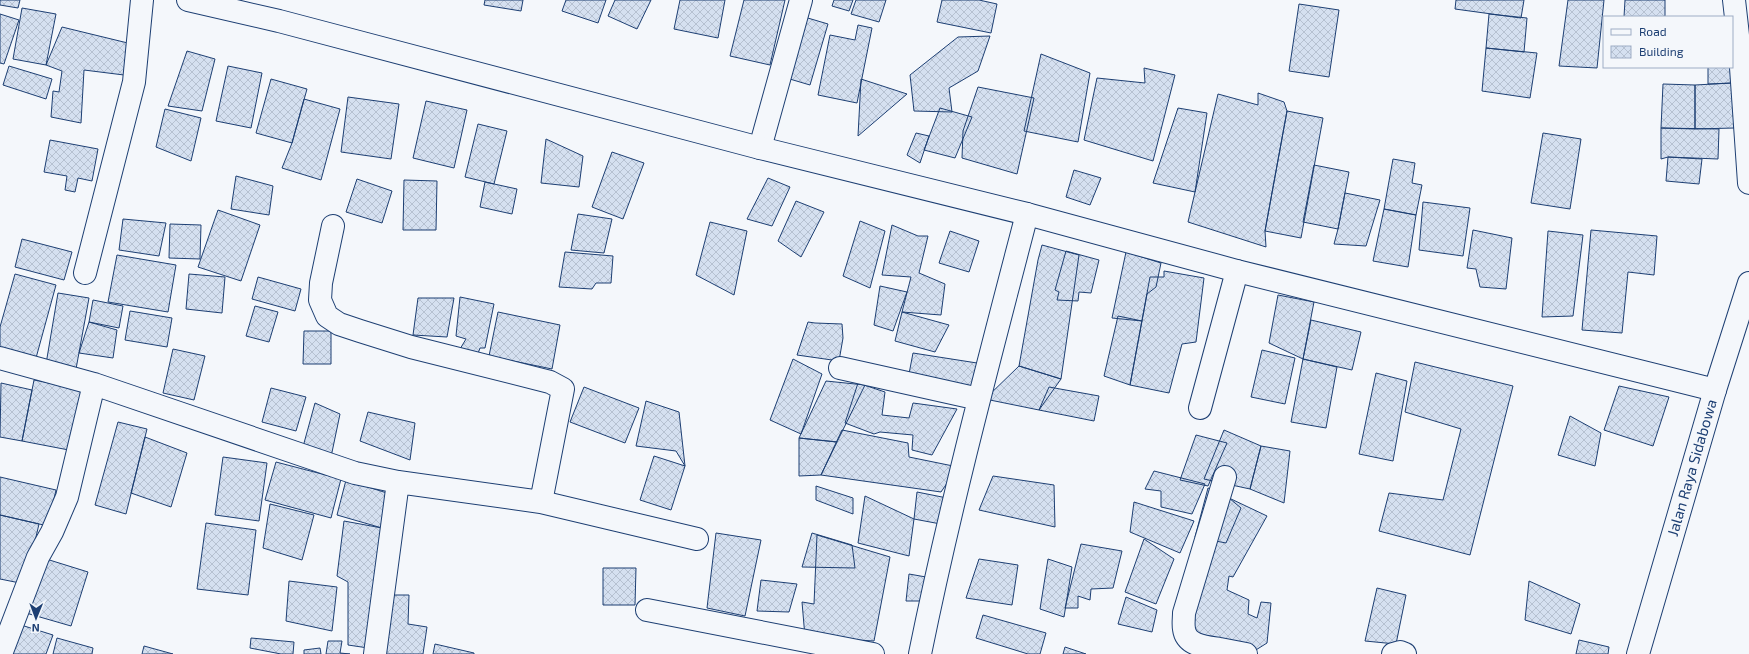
<svg xmlns="http://www.w3.org/2000/svg" width="1749" height="654" font-family="'Exo 2',sans-serif">
  <defs>
    <pattern id="building-cross-hatch" width="8" height="8" patternUnits="userSpaceOnUse"><rect width="8" height="8" fill="#d5e0f0"/><path d="M0 0l8 8M0 8l8-8" fill="none" stroke="#b6c1d1"/></pattern>
  </defs>
  <rect width="100%" height="100%" fill="#f4f7fb"/>
  <!-- building -->
  <path fill="url(#building-cross-hatch)" stroke="#1d3f73" d="M0,0h20l-2,8 -18,-3z
    M485,0h38l-2,11 -37,-6z
    M566,0h40l-8,23 -36,-12z
    M615,0h36l-14,29 -29,-13z
    M680,0h45l-7,38 -44,-9z
    M744,0h41l-15,65 -40,-9z
    M834,0h19l-4,11 -17,-5z
    M856,0h30l-7,22 -28,-8z
    M942,0h37l18,4 -6,29 -54,-11z
    M1456,0h68l-3,18 -66,-9z
    M1568,0h36l-7,68 -38,-2z
    M1625,0h40v17h-41z
    M1299,4l40,6 -10,67 -40,-6z
    M22,8l34,6 -10,51 -33,-6z
    M0,14l19,6 -15,44 -4,-1z
    M1489,14l38,4 -3,34 -38,-4z
    M801,16l27,8 -18,61 -27,-8z
    M858,25l14,3 -15,75 -39,-8 12,-60 25,5z
    M62,27l74,18 -4,31 -48,-6 -3,53 -30,-6 2,-26 6,1 3,-21 -16,-6z
    M990,36l-12,35 -29,17 3,24 -38,-1 -4,-36 48,-38z
    M1486,48l51,5 -7,45 -48,-7z
    M187,51l28,8 -13,52 -34,-5z
    M1041,54l49,19 -12,69 -54,-11z
    M9,66l43,13 -6,20 -43,-14z
    M228,66l34,7 -11,55 -35,-7z
    M1708,67h24v16l-24,1z
    M1144,68l31,7 -22,86 -69,-21 13,-62 48,5z
    M271,79l36,10 -15,54 -36,-10z
    M861,79l46,15 -49,42z
    M1732,83l2,45 -39,1v-44z
    M1663,84l32,1v44l-34,-1z
    M978,87l56,11 -17,76 -55,-16 1,-27z
    M1258,93l26,9 3,9 -22,120 1,16 -78,-25 30,-128 40,11z
    M348,97l51,7 -8,55 -50,-7z
    M304,99l36,10 -19,71 -39,-12 10,-25z
    M426,101l41,9 -13,58 -41,-10z
    M940,108l32,9 -17,41 -31,-8z
    M1178,108l29,5 -12,79 -42,-9z
    M165,109l36,9 -10,43 -35,-14z
    M1287,111l36,7 -22,120 -36,-7z
    M478,124l29,7 -13,53 -29,-7z
    M1661,128l58,1 -1,30 -50,-2 -7,2z
    M916,133l13,3 -9,27 -13,-8z
    M1543,133l38,6 -11,70 -39,-6z
    M546,139l37,17 -4,31 -38,-4z
    M50,140l48,9 -6,32 -14,-3 -3,14 -10,-2 2,-14 -23,-4z
    M612,152l32,11 -21,56 -31,-12z
    M1668,157l34,2 -3,25 -33,-3z
    M1393,159l22,4 -3,20 10,2 -6,30 -32,-6z
    M1314,165l35,7 -11,57 -35,-7z
    M1074,170l27,8 -11,27 -24,-8z
    M236,176l37,10 -4,29 -38,-6z
    M768,178l22,9 -18,39 -25,-7z
    M357,179l35,12 -10,32 -36,-11z
    M404,180l33,1 -1,49h-33z
    M485,182l32,7 -5,25 -32,-7z
    M1345,193l35,7 -14,46 -32,-2 4,-15z
    M796,201l28,11 -23,45 -23,-16z
    M1423,202l47,6 -7,48 -44,-6z
    M1384,209l32,6 -8,52 -35,-6z
    M218,210l42,15 -19,56 -43,-14z
    M578,214l34,5 -8,34 -33,-3z
    M123,219l43,4 -7,33 -40,-6z
    M860,221l25,10 -15,57 -27,-12z
    M710,222l37,9 -13,64 -38,-20z
    M170,224l31,1 -1,34 -31,-1z
    M892,225l26,11h10l-9,37 26,11 -4,31 -39,-3 9,-35 -29,-2z
    M1473,230l39,8 -6,51 -26,-2 -4,-18 -9,-1z
    M1591,230l66,6 -3,39 -26,-3 -6,61 -40,-3z
    M950,231l29,10 -10,31 -30,-9z
    M1548,231l35,4 -10,81 -31,1z
    M22,239l50,13 -8,28 -49,-13z
    M1042,245l37,10 -18,124 -42,-13 19,-106z
    M1066,251l33,9 -8,33 -12,-1 -1,9 -21,-1 2,-8 -4,-2z
    M565,252l48,4 -2,27h-15l-4,6 -33,-2z
    M1126,252l35,11 -5,24 -9,7 -5,27 -30,-3z
    M117,255l59,10 -8,47 -60,-10z
    M1164,271l40,7 -8,64 -14,2 -13,49 -39,-8 20,-108h14z
    M15,274l41,11 -20,73 -36,-10v-21z
    M189,274l36,3 -3,36 -36,-4z
    M258,277l43,12 -6,22 -43,-12z
    M880,286l27,6 -14,39 -19,-6z
    M58,293l31,5 -13,71 -30,-5z
    M1278,295l36,7 -11,57 -34,-16z
    M460,297l34,7 -9,44h-5l-4,11 -16,-10 6,-10 -10,-3z
    M418,298h36l-7,39 -34,-2z
    M93,300l30,6 -4,22 -30,-6z
    M255,306l23,6 -9,30 -23,-6z
    M130,311l42,7 -5,29 -42,-7z
    M498,312l62,13 -8,44 -63,-13z
    M902,312l47,13 -14,27 -40,-11z
    M1118,316l24,5 -12,64 -26,-9z
    M1311,320l50,12 -9,38 -49,-11z
    M89,322l28,8 -4,28 -34,-5z
    M808,322l7,1 27,1 1,14 -4,23 -42,-6z
    M304,331h27v33h-28z
    M173,349l32,7 -11,44 -31,-7z
    M1262,350l33,8 -10,46 -34,-7z
    M913,353l64,10 -4,26 -65,-10z
    M793,359l29,15 -21,60 -31,-14z
    M1303,359l34,8 -11,61 -35,-6z
    M1415,362l98,24 -43,169 -91,-24 10,-38 54,7 18,-71 -56,-17z
    M1019,366l42,13 -22,31 -54,-11z
    M1376,373l31,8 -14,80 -34,-7z
    M34,380l53,10 -13,61 -52,-10z
    M826,381l39,4 -28,57 -38,-4z
    M1,383l31,7 -10,51 -22,-4z
    M858,383l27,9 -3,23 27,3 4,-15 44,6 -25,46 -20,-5 1,-15 -33,-3 -6,2 -29,-11z
    M1619,386l50,11 -16,49 -49,-16z
    M584,387l55,21 -14,35 -55,-21z
    M1049,387l50,9 -5,25 -55,-11z
    M271,388l35,9 -10,34 -34,-9z
    M646,401l33,11 6,54 -9,-15 -40,-5z
    M315,403l25,11 -9,43 -30,-3z
    M368,412l47,11 -5,37 -50,-19z
    M1570,416l31,17 -6,33 -37,-11z
    M118,422l29,7 -21,85 -31,-9z
    M842,430l66,13 1,14 49,10 -17,25 -120,-17z
    M1224,430l37,16 -11,43 -46,-10z
    M1196,435l31,8 -19,43 -28,-6z
    M145,437l42,16 -16,54 -40,-14z
    M799,438l38,4 -16,33 -22,1z
    M1261,446l29,5 -6,52 -34,-14z
    M654,456l31,10 -14,44 -31,-10z
    M223,457l44,6 -8,58 -44,-6z
    M276,462l65,17 -10,39 -66,-18z
    M1154,471l51,13 -13,30 -31,-7v-16l-16,-2z
    M993,476l61,9 1,42 -76,-17z
    M0,477l56,13 -8,36 -48,-11z
    M346,480l44,14 -8,34 -45,-13z
    M816,486l37,12v16l-37,-14z
    M1208,488l21,5v5l12,10 -15,35 -31,-6z
    M917,492l35,7 -6,26 -32,-6z
    M865,496l49,23 -5,37 -51,-13z
    M1229,498l38,18 -34,61 -4,-1 -2,14 22,10 -1,14 9,4 4,-16 10,1 -4,40 -16,10 -74,-20z
    M1134,502l60,19 -14,32 -50,-21z
    M270,504l44,11 -12,45 -39,-12z
    M0,515l39,9 -14,60 -25,-5z
    M344,521l38,7 -7,121 -27,-4v-63l-11,-6z
    M206,523l50,7 -8,65 -51,-6z
    M716,533l45,7 -16,76 -38,-8z
    M812,533l40,12 3,23 -53,-1z
    M817,535l73,22 -16,84 -69,-4 -3,-35 12,2z
    M1144,539l30,20 -18,45 -31,-12z
    M1081,544l41,7 -9,37 -22,1 -1,11 -12,-4v12h-13z
    M43,558l45,14 -17,54 -45,-13z
    M979,559l39,6 -6,40 -46,-7z
    M1048,559l24,8 -8,50 -24,-8z
    M603,568h33l-1,37h-32z
    M909,574l17,3 -4,24h-16z
    M761,580l36,4 -8,28 -32,-1z
    M289,581l48,6 -5,44 -46,-10z
    M1529,581l51,23 -9,30 -46,-14z
    M1377,588l29,7 -10,49 -31,-3z
    M393,595h16l-1,29 19,3 -4,27h-40z
    M1126,597l31,13 -5,22 -34,-8z
    M983,615l63,18 -6,21h-12l-52,-16z
    M21,625l32,10 -7,19h-35z
    M57,638l36,10 -1,6h-39z
    M251,638l43,4 -1,12h-12l-31,-6z
    M1579,640l30,7 -1,7h-32z
    M328,641h14l-2,12 10,1h-24z
    M435,644l39,9v1h-41z
    M144,646l29,8h-31z
    M1065,647l21,7h-23z
    M320,648l1,6h-17v-4z"/>
  <g fill="none" stroke-linecap="round" stroke-linejoin="round">
    <defs>
      <path id="minor" d="M760,148l41,-148
        M85,273l49,-191 8,-82
        M0,358l94,26 261,89 43,9 143,20 22,-113 -13,-7 -139,-35 -51,-16 -21,-7 -12,-8 -7,-16 1,-17 12,-57
        M840,368l139,31
        M1200,408l37,-137
        M541,502l156,37
        M647,610l226,44
        M1220,649c-13,-2 -34,-3 -36,-20 -1,-5 0,-11 0,-16l41,-136
        M1,654l37,-97 14,-25 15,-35 27,-113
        M375,654l23,-172
        M920,654c30,-148 69,-294 107,-440
        M1219,654l1,-5 26,5
        M1393,654l7,-2 5,2"/>
      <path id="secondary" d="M1734,0l6,53 9,130"/>
      <path id="primary" d="M188,0l91,21 481,127 267,66 210,57 478,119"/>
      <g id="trunk">
        <path id="s1" d="M1638,654l77,-264 34,-107"/>
      </g>
    </defs>
    <!-- minor casing -->
    <use href="#minor" stroke="#1d3f73" stroke-width="24"/>
    <!-- secondary casing -->
    <use href="#secondary" stroke="#1d3f73" stroke-width="24"/>
    <!-- primary casing -->
    <use href="#primary" stroke="#1d3f73" stroke-width="24"/>
    <!-- trunk casing -->
    <use href="#trunk" stroke="#1d3f73" stroke-width="24"/>
    <!-- minor -->
    <use href="#minor" stroke="#f4f7fb" stroke-width="22"/>
    <!-- secondary -->
    <use href="#secondary" stroke="#f4f7fb" stroke-width="22"/>
    <!-- primary -->
    <use href="#primary" stroke="#f4f7fb" stroke-width="22"/>
    <!-- trunk -->
    <use href="#trunk" stroke="#f4f7fb" stroke-width="22"/>
  </g>
  <g text-anchor="middle" stroke-width="3" stroke-linejoin="round" paint-order="stroke">
    <!-- street labels -->
    <g font-size="15" fill="#1d3f73" stroke="#f4f7fb">
      <text dy="5" stroke="none"><textPath href="#s1" startOffset="194">Jalan Raya Sidabowa</textPath></text>
    </g>
  </g>
  <!-- legend -->
  <rect x="1603" y="16" width="130" height="52" fill="#f4f7fb" stroke="#9eadc5"/>
  <rect x="1611" y="29" width="20" height="6" fill="#f4f7fb" stroke="#9eadc5"/>
  <text x="1639" y="36" font-size="12" fill="#1d3f73">Road</text>
  <rect x="1611" y="46" width="20" height="12" fill="url(#building-cross-hatch)" stroke="#9eadc5"/>
  <text x="1639" y="56" font-size="12" fill="#1d3f73">Building</text>
  <!-- north arrow -->
  <g transform="translate(36 618) rotate(181)" stroke="#f4f7fb" stroke-width="3" paint-order="stroke">
  <path d="M0-3L7 15L0 10L-7 15Z" fill="#1d3f73"/>
  <text y="-6" font-size="11" font-weight="bold" text-anchor="middle" fill="#1d3f73">N</text>
  </g>
</svg>
